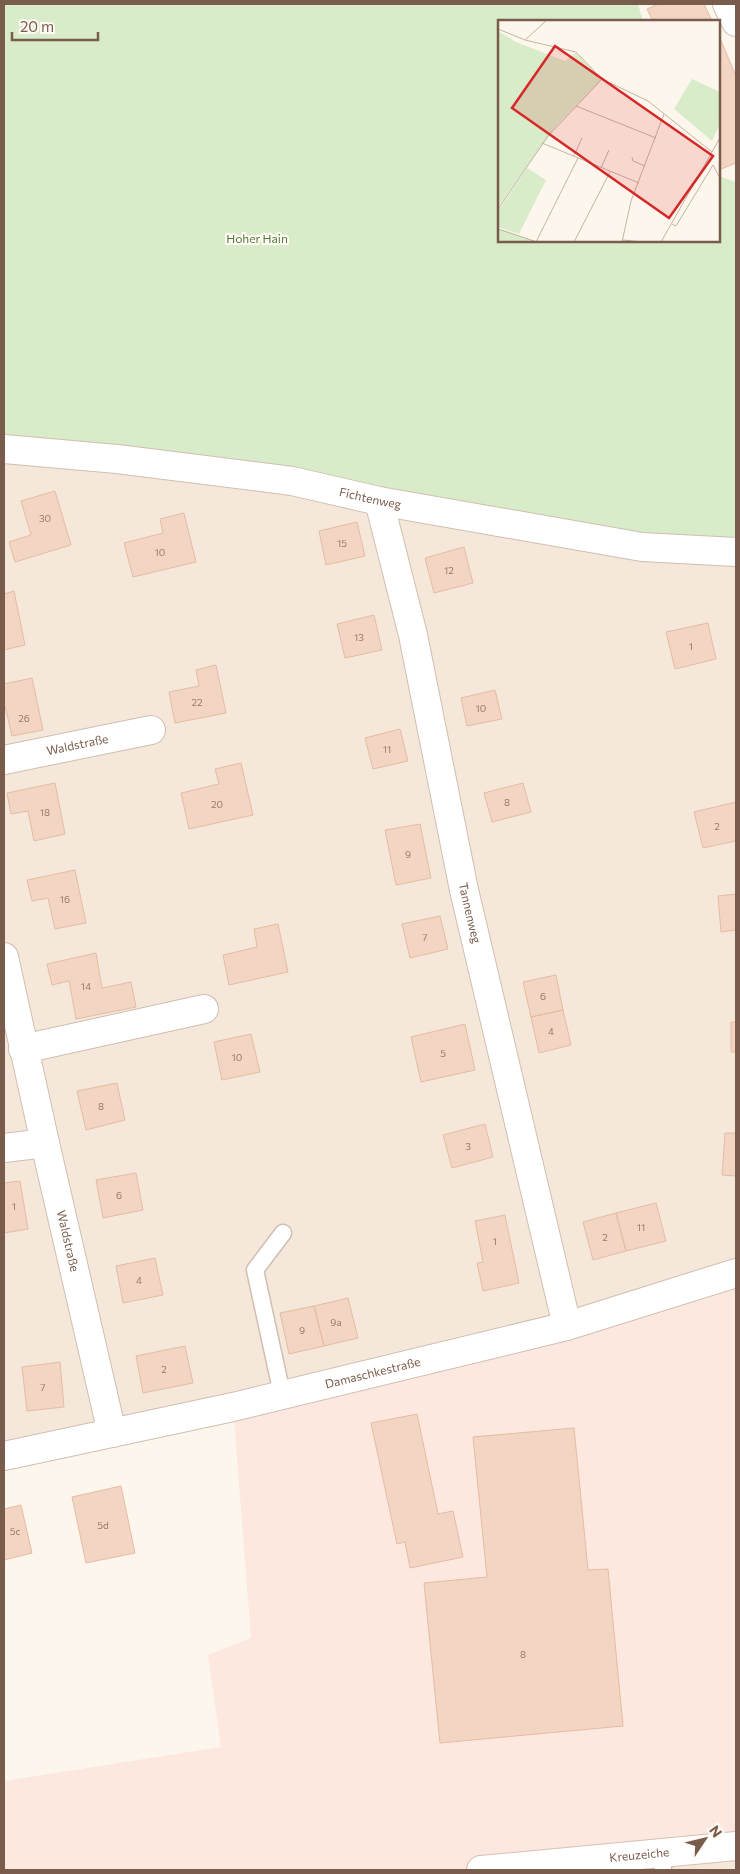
<svg xmlns="http://www.w3.org/2000/svg" width="740" height="1874" font-family="Commissioner,sans-serif">
  <rect width="100%" height="100%" fill="#fdf6ec"/>
  <!-- residential -->
  <path fill="#f5e8da" d="M4,449l732,103v721l-732,183z
    M736,1846v24h-255z"/>
  <!-- commercial -->
  <path fill="#fde8e0" d="M736,1273v573l-255,24h-477v-89l217,-34 -13,-92 43,-17 -18,-231z"/>
  <!-- green -->
  <path fill="#d8ecc9" d="M4,4h634l5,17h-144v220h220v-65l17,6v370l-732,-103z"/>
  <!-- building -->
  <path fill="#f3d5c3" stroke="#e6bba3" d="M658,4h46l8,17h-59l-6,-12z
    M719,36l17,40v87l-17,7z
    M55,491l16,54 -56,17 -6,-20 22,-7 -10,-34z
    M184,513l12,49 -63,15 -9,-34 39,-10 -3,-14z
    M357,522l8,34 -39,9 -7,-34z
    M464,547l9,36 -39,10 -9,-35z
    M14,591l11,54 -21,5v-56z
    M374,615l8,35 -37,8 -8,-34z
    M708,623l8,36 -41,10 -9,-37z
    M216,665l10,48 -51,10 -6,-31 30,-6 -3,-16z
    M32,678l11,52 -31,6 -7,-30h-1v-22z
    M495,690l7,29 -35,7 -6,-28z
    M400,729l8,32 -35,8 -8,-31z
    M241,763l12,52 -64,14 -8,-36 38,-9 -4,-15z
    M55,783l10,51 -31,7 -6,-30 -17,3 -4,-21z
    M523,783l8,29 -39,10 -8,-29z
    M736,802v39l-33,7 -9,-36z
    M420,824l11,54 -35,7 -11,-55z
    M75,870l11,53 -31,6 -7,-31 -16,3 -5,-21z
    M736,894v36l-15,2 -3,-36z
    M440,916l8,33 -38,9 -8,-34z
    M278,924l10,48 -59,13 -6,-30 34,-8 -3,-18z
    M96,953l6,35 29,-6 5,25 -60,12 -7,-38 -17,4 -5,-21z
    M556,975l7,35 -32,7 -8,-35z
    M563,1010l8,35 -32,8 -8,-36z
    M731,1022h5v30h-5z
    M465,1024l10,46 -54,12 -10,-45z
    M251,1034l9,38 -38,8 -8,-38z
    M117,1083l8,37 -39,10 -9,-39z
    M485,1124l8,33 -41,11 -9,-33z
    M725,1133h11v43l-14,-1z
    M136,1173l7,37 -40,8 -7,-38z
    M20,1181l8,48 -24,4v-50z
    M656,1203l10,38 -40,10 -10,-38z
    M616,1213l10,38 -33,9 -10,-38z
    M505,1215l14,68 -36,8 -6,-28 6,-1 -8,-41z
    M155,1258l8,37 -40,8 -7,-37z
    M348,1298l10,40 -34,8 -10,-40z
    M314,1306l10,40 -35,8 -9,-41z
    M185,1346l8,37 -50,10 -7,-37z
    M60,1362l4,45 -37,4 -5,-44z
    M417,1414l21,100 15,-3 10,46 -53,11 -5,-26 -8,2 -26,-121z
    M574,1428l14,142 20,-1 15,157 -183,17 -16,-160 63,-6 -14,-140z
    M121,1486l14,67 -49,10 -14,-66z
    M21,1505l11,48 -28,7v-51z"/>
  <g fill="none" stroke-linecap="round" stroke-linejoin="round">
    <defs>
      <path id="lane" d="M282,1394l-27,-124 28,-37
        M662,1853l1,17"/>
      <g id="street">
        <path d="M727,4l9,18"/>
        <path id="s1" d="M4,449l113,10 175,22 87,20 263,46 94,5"/>
        <path id="s2" d="M379,501l34,134 51,255 103,436"/>
        <path id="s3" d="M4,760l147,-30"/>
        <path id="s4" d="M4,957l41,186 67,290"/>
        <path d="M23,1049l181,-40"/>
        <path d="M4,1148l41,-5"/>
        <path id="s5" d="M4,1456l229,-49 334,-81 169,-53"/>
      </g>
      <g id="secondary">
        <path id="s6" d="M481,1870l255,-24"/>
      </g>
    </defs>
    <!-- lane casing -->
    <use href="#lane" stroke="#d1beb0" stroke-width="19"/>
    <!-- street casing -->
    <use href="#street" stroke="#d1beb0" stroke-width="30"/>
    <!-- secondary casing -->
    <use href="#secondary" stroke="#d6c0b0" stroke-width="30"/>
    <!-- lane -->
    <use href="#lane" stroke="#fff" stroke-width="16"/>
    <!-- street -->
    <use href="#street" stroke="#fff" stroke-width="28"/>
    <!-- secondary -->
    <use href="#secondary" stroke="#fff" stroke-width="28"/>
  </g>
  <g text-anchor="middle" stroke-width="4.5" stroke-linejoin="round" paint-order="stroke">
    <!-- number labels -->
    <g font-size="10" fill="#987a6a">
      <text x="45" y="522">30</text>
      <text x="342" y="547">15</text>
      <text x="160" y="556">10</text>
      <text x="449" y="574">12</text>
      <text x="359" y="641">13</text>
      <text x="691" y="650">1</text>
      <text x="197" y="706">22</text>
      <text x="481" y="712">10</text>
      <text x="24" y="722">26</text>
      <text x="387" y="753">11</text>
      <text x="507" y="806">8</text>
      <text x="217" y="808">20</text>
      <text x="45" y="816">18</text>
      <text x="717" y="830">2</text>
      <text x="408" y="858">9</text>
      <text x="65" y="903">16</text>
      <text x="425" y="941">7</text>
      <text x="86" y="990">14</text>
      <text x="543" y="1000">6</text>
      <text x="551" y="1035">4</text>
      <text x="443" y="1057">5</text>
      <text x="237" y="1061">10</text>
      <text x="101" y="1110">8</text>
      <text x="468" y="1150">3</text>
      <text x="119" y="1199">6</text>
      <text x="14" y="1210">1</text>
      <text x="641" y="1231">11</text>
      <text x="605" y="1241">2</text>
      <text x="495" y="1245">1</text>
      <text x="139" y="1284">4</text>
      <text x="336" y="1326">9a</text>
      <text x="302" y="1334">9</text>
      <text x="164" y="1373">2</text>
      <text x="43" y="1391">7</text>
      <text x="103" y="1529">5d</text>
      <text x="15" y="1535">5c</text>
      <text x="523" y="1658">8</text>
    </g>
    <!-- park labels -->
    <g font-size="12" fill="#537a41" stroke="#fffaf3">
      <text x="257" y="243">Hoher Hain</text>
    </g>
    <!-- street labels -->
    <g font-size="12" fill="#7a5c4d" stroke="#fffaf3">
      <text dy="4" stroke="none"><textPath href="#s1" startOffset="370">Fichtenweg</textPath></text>
      <text dy="4" stroke="none"><textPath href="#s3" startOffset="75">Waldstraße</textPath></text>
      <text dy="4" stroke="none"><textPath href="#s2" startOffset="422">Tannenweg</textPath></text>
      <text dy="4" stroke="none"><textPath href="#s4" startOffset="291">Waldstraße</textPath></text>
      <text dy="4" stroke="none"><textPath href="#s5" startOffset="378">Damaschkestraße</textPath></text>
      <text dy="4" stroke="none"><textPath href="#s6" startOffset="159">Kreuzeiche</textPath></text>
    </g>
  </g>
  <!-- overview -->
  <g transform="translate(498 20)">
    <rect width="222" height="222" fill="#fdf6ec"/>
    <path d="M0,11l18,11 49,19 11,-8 26,26 -45,46 -59,82zM194,59l28,13v32l-8,17 -38,-32zM29,148l19,12 -27,54 -21,-7v-16zM0,208l39,14h-39z" fill="#d8ecc9"/>
    <path fill="none" stroke="#c5b3a7" stroke-width="1" d="M0,9l27,11 51,12 26,27 46,22 64,51M27,20l22,-20M78,86l80,32M44,123l97,40M76,136l8,-18M134,137l1,4 12,5M215,145l8,15M103,148l8,-18M0,189l50,-73 54,-57M174,204l4,2 37,-61M0,209l39,13M125,220l20,2M38,222l42,-84M76,222l36,-70M124,222l9,-41 33,-87M163,222l60,-106"/>
    <path fill="#d62828" fill-opacity="0.15" stroke="#d62828" stroke-width="2.5" d="M57,26l158,110 -44,62 -157,-110z"/>
    <rect width="222" height="222" fill="none" stroke="#7a5c4d" stroke-width="2.5"/>
  </g>
  <!-- border -->
  <rect width="740" height="1874" fill="none" stroke="#7a5c4d" stroke-width="10"/>
  <!-- north arrow -->
  <g transform="translate(705 1839) rotate(55)" stroke="#fffaf3" stroke-width="4" paint-order="stroke">
  <path d="M0-4L9 19L0 12L-9 19Z" fill="#7a5c4d"/>
  <text y="-8" font-size="14" font-weight="bold" text-anchor="middle" fill="#7a5c4d">N</text>
  </g>
  <!-- scale -->
  <path d="M12 32v8h86v-8" fill="none" stroke="#7a5c4d" stroke-width="2.5"/>
  <text x="20" y="32" font-size="15" fill="#7a5c4d" stroke="#fffaf3" stroke-width="4" paint-order="stroke">20 m</text>
</svg>
